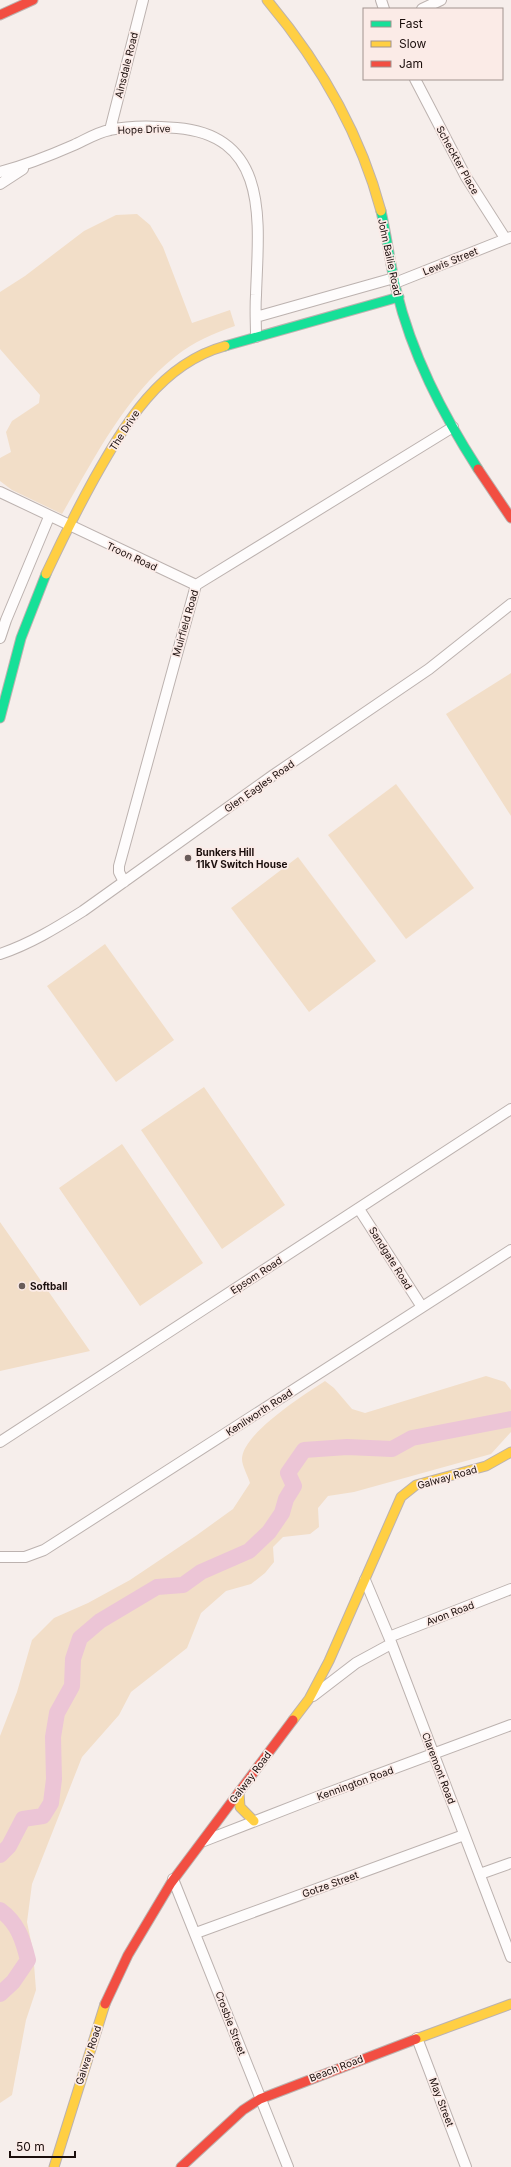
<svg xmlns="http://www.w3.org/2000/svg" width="511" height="2167" font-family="Inter,sans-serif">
  <rect width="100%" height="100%" fill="#f6eeeb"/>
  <!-- green -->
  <path fill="#f2dec8" d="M137,214l13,11 13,22 29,76 38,-13 5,16c-21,7 -42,16 -59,30 -51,40 -82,103 -114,158l-50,-24 -12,-9v-23l11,-6 -5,-20 6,-11 27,-18 1,-8 -40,-46v-57l25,-16 59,-45 32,-16z
    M511,673v143l-65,-102z
    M396,784l78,104 -68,51 -78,-104z
    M298,857l78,104 -67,51 -78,-104z
    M105,944l69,96 -58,42 -69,-96z
    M204,1087l81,118 -63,44 -81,-119z
    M122,1144l81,119 -63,43 -81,-118z
    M0,1222l90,129 -90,20z
    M486,1376l19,6 6,8v42l-20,22 -137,38 -26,4 -10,12 1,19 -9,7 -27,3 -10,10 1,15 -9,11 -14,11 -25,7 -25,22 -14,35 -56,44 -12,23 -37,42 -50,127 -5,38 6,29 3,39 -10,30 -14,75 -12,8v-367l17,-44 15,-52 22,-22 34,-15 42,-23 67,-45 36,-26 17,-26c-2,-7 -8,-17 -8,-24 0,-25 63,-65 83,-78l9,7 18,21 13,4z"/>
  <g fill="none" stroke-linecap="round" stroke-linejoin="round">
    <!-- river -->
    <path stroke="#ecc5d6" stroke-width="16" d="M0,1855l9,-9 14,-27 20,-3 8,-13 3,-24 -1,-42 4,-24 15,-27 1,-27 7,-21 20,-17 57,-34 26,-2 18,-13 48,-21 20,-19 13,-19 4,-14 8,-13 -6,-13 16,-23 43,-3 45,2 20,-11 99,-19
      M0,1910c18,13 23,30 28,50l-15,22 -13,12"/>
    <defs>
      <path id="street" d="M381,0l3,9
        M422,9l19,-9
        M415,79l51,98 39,61
        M110,130l33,-130
        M0,172c26,-7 49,-16 74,-27 11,-5 24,-13 36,-15 21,-5 46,-4 67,-2 95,8 81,98 79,167 -1,14 0,28 0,42
        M0,184l23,-15
        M395,283l116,-46
        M256,317l138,-39
        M0,492l196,93
        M0,638l6,-18 43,-103
        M124,882l-5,-10v-6l77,-281 257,-158
        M0,954c30,-10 56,-26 83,-43l189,-135 157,-107 82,-65
        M359,1209l63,98
        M0,1442l511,-333
        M0,1557h25l19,-7 467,-300
        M365,1580l24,57 122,320
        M389,1637l122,-48
        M313,1696l43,-33 35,-19
        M204,1841l113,-44 194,-72
        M480,1874l31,-11
        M173,1879l115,288
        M196,1933l268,-98
        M417,2038l49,129"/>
      <path id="fast" d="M381,211c6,26 9,52 15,78 16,66 46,124 82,180
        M225,346l174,-49
        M0,718l21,-80 25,-64"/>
      <path id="slow" d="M267,0c52,62 93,132 114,211
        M46,574c15,-32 31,-64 48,-95 31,-55 66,-115 131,-133
        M293,1720l16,-21 20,-38 72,-164 15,-12 70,-19 25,-14
        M239,1792l1,15 14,14
        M416,2039l95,-35
        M54,2167l51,-163"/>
      <path id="jam" d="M0,15l33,-15
        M478,469l33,49
        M105,2004l23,-49 43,-72 122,-163
        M181,2167l62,-57 17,-11 156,-60"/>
    </defs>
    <!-- street casing -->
    <use href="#street" stroke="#bcb2af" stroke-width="12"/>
    <!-- fast casing -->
    <use href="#fast" stroke="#bcb2af" stroke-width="11"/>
    <!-- slow casing -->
    <use href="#slow" stroke="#bcb2af" stroke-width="11"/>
    <!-- jam casing -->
    <use href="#jam" stroke="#bcb2af" stroke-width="11"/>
    <!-- street -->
    <use href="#street" stroke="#fefcfc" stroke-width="10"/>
    <!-- fast -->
    <use href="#fast" stroke="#16e098" stroke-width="9"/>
    <!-- slow -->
    <use href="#slow" stroke="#ffcf43" stroke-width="9"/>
    <!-- jam -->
    <use href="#jam" stroke="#f24e42" stroke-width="9"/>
  </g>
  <!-- markers -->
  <g fill="#685c5a" stroke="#fbebe7" stroke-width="1.5">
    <circle cx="188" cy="858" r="4"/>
    <circle cx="22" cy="1286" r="4"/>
  </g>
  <g text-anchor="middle" stroke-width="3.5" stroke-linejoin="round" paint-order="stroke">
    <!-- street labels -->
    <g font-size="10" fill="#1b0e0c" stroke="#fbebe7">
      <text transform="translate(126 65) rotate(-76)" y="4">Ainsdale Road</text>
      <text transform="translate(144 129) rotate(-2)" y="4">Hope Drive</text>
      <text transform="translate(458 160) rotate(61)" y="4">Scheckter Place</text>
      <text transform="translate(390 257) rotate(78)" y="4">John Bailie Road</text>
      <text transform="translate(450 261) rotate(-22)" y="4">Lewis Street</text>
      <text transform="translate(124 430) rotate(-57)" y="4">The Drive</text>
      <text transform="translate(132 556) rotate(25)" y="4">Troon Road</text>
      <text transform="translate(185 623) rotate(-74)" y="4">Muirfield Road</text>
      <text transform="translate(259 786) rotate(-35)" y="4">Glen Eagles Road</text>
      <text transform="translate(391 1258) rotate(58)" y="4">Sandgate Road</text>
      <text transform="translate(256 1275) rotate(-33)" y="4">Epsom Road</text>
      <text transform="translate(259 1412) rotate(-33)" y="4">Kenilworth Road</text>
      <text transform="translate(447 1477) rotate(-16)" y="4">Galway Road</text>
      <text transform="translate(450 1613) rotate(-21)" y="4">Avon Road</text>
      <text transform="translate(439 1768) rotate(69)" y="4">Claremont Road</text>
      <text transform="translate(250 1777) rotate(-53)" y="4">Galway Road</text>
      <text transform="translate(355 1783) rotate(-20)" y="4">Kennington Road</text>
      <text transform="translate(330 1884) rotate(-20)" y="4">Gotze Street</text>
      <text transform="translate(231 2023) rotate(69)" y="4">Crosbie Street</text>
      <text transform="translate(88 2055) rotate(-72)" y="4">Galway Road</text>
      <text transform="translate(336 2068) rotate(-21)" y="4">Beach Road</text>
      <text transform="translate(442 2102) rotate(69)" y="4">May Street</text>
    </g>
    <!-- poi labels -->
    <g font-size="10" font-weight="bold" fill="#1b0e0c" stroke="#fbebe7" text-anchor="start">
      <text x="196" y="856">Bunkers Hill<tspan x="196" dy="12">11kV Switch House</tspan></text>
      <text x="30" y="1290">Softball</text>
    </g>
  </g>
  <!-- legend -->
  <rect x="363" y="8" width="140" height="72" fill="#fbebe7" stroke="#a1938f"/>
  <rect x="371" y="21" width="20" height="6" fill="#16e098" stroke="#a1938f"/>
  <text x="399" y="28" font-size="12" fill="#1b0e0c">Fast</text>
  <rect x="371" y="41" width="20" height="6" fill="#ffcf43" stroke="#a1938f"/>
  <text x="399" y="48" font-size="12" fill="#1b0e0c">Slow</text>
  <rect x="371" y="61" width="20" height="6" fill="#f24e42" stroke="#a1938f"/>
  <text x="399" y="68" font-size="12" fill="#1b0e0c">Jam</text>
  <!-- scale -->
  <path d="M10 2151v6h65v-6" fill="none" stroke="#1b0e0c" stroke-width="2"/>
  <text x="16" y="2151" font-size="12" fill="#1b0e0c" stroke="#fbebe7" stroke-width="3" paint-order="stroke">50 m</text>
</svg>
